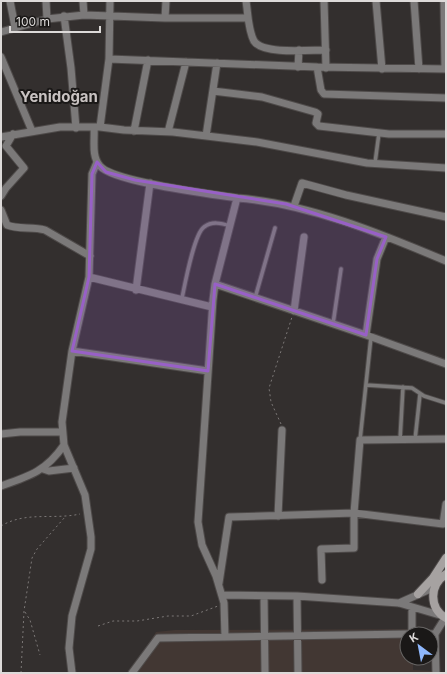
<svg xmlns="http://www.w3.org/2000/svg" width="447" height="674" font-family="Inter,sans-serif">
  <rect width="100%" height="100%" fill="#332f2e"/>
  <!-- built -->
  <path fill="#423733" d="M413,629l-6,5v24h6v12l20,1v2h-303l26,-41 19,-2z"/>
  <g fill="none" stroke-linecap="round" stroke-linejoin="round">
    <defs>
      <path id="lane" d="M375,163l4,-30
        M182,298c3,-14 12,-64 22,-71 8,-6 17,-4 26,-1
        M255,298l20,-70
        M333,324l8,-55
        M366,385l46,3 12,8 22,7
        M360,440l11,-103
        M400,440l3,-53
        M415,440l5,-46"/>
      <path id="street" d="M10,1l5,26
        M46,1l1,18
        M83,1l1,14
        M246,1c2,12 2,29 8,40 9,14 56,9 72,9
        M324,1l2,67
        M376,1l6,68
        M414,1l5,68
        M444,1l1,68
        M64,16l7,52 5,60
        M165,18l1,-17
        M1,32l46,-13 37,-4 81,3h83
        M1,57l31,74
        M109,59l208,8 129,2
        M298,67l1,-17
        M317,67l4,23 3,4 122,4
        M213,91l49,6 53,15 3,2 -2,9 3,3 70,8h57
        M94,127c1,13 -3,29 6,39 13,16 112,28 137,32l-22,86 -2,16 -15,222 4,23 14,31 8,27 1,34
        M100,127l9,-68 1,-58
        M134,131l14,-71
        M168,132l18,-70
        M206,136l11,-73
        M1,137l59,-10h40l24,3 49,2 84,10 110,21 79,5
        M1,196l5,-8 18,-20 -18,-22 7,-12
        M237,198c70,5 145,36 209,63
        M294,206l8,-23 44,12 100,22
        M1,210l6,15c11,5 26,1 38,5l45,26
        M89,277l123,30
        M215,284l151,51 80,29
        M136,290l14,-107
        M294,311l10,-74
        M366,335l11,-76 9,-22
        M72,351l136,20
        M1,434l19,-2h42
        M43,469l6,2 25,-3
        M1,486c29,-10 45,-15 63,-41
        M278,516l4,-86
        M322,580l-1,-31 33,-1v-35l6,-73 86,-1
        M219,583l10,-66 125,-4 89,11 3,-20
        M222,595l75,1 102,7 44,13
        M264,596l1,77
        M297,596l1,77
        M399,603l36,-16
        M412,608v26
        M413,634h22
        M72,673l-3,-25 3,-32 19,-67v-12l-6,-42 -21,-50 -2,-23 10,-71 17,-74 3,-103 5,-12
        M132,673l26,-35 249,-4
        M436,673l-1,-39 10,-16"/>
      <path id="secondary" d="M446,574c-17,11 -17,34 0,44
        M418,594l15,-16 13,-20"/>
    </defs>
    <!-- lane casing -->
    <use href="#lane" stroke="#4e4a49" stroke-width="5.5"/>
    <!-- street casing -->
    <use href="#street" stroke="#4e4a49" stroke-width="9"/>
    <!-- secondary casing -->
    <use href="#secondary" stroke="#4e4a49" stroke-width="10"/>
    <!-- path -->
    <path stroke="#7c7877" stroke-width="1" stroke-dasharray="2 3" stroke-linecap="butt" d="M281,424l-10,-22 -2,-14 23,-71
      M1,526c25,-15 52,-6 79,-12
      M25,612l5,8 10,35
      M98,626l15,-5h24l31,-5h23l27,-10
      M21,673l3,-62 8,-53 5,-9 28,-32"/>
    <!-- lane -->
    <use href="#lane" stroke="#7b7979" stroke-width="3.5"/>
    <!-- street -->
    <use href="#street" stroke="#7b7979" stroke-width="7"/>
    <!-- secondary -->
    <use href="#secondary" stroke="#a6a2a1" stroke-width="8"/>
  </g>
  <!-- marked area -->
  <path fill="#9860c7" fill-opacity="0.2" stroke="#9860c7" stroke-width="3" stroke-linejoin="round" d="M97,162l9,10 29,8 151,24 100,33 -9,22 -11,76 -151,-51 -7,87 -136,-20 17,-74 3,-103z"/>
  <g text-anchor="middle" stroke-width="4" stroke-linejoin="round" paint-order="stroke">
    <!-- district labels -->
    <g font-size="15" font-weight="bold" fill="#c9c3c2" stroke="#1a1817">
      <text x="59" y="102">Yenidoğan</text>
    </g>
  </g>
  <!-- border -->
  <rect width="447" height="674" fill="none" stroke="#dddad9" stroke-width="4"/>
  <!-- north arrow -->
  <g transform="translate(419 646) rotate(328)"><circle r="19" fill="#1a1817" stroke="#686665"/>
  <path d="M0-3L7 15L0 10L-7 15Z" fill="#8fb8fd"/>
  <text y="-6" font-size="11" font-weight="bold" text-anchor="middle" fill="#dddad9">K</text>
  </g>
  <!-- scale -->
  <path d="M10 26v6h90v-6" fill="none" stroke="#dddad9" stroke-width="2"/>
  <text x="16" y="26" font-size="12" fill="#dddad9" stroke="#1a1817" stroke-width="3" paint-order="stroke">100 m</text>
</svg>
